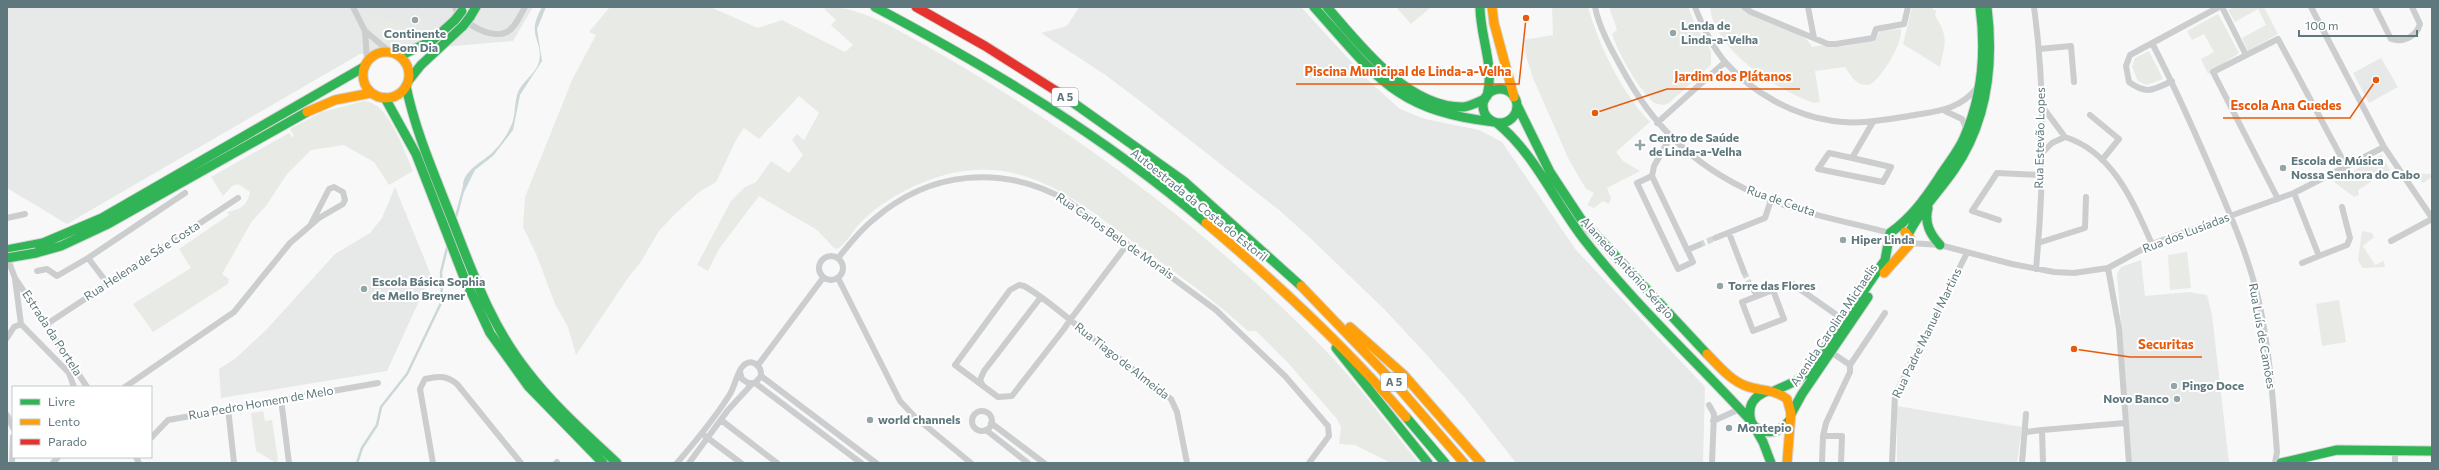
<svg xmlns="http://www.w3.org/2000/svg" width="2439" height="470" font-family="Commissioner,sans-serif">
  <rect width="100%" height="100%" fill="#f8f8f8"/>
  <!-- built -->
  <path fill="#e6e9e8" d="M7,7h526l-20,34 -153,13 -293,170 -60,-36z
    M1079,7h222l68,74 31,28 25,10 54,11 23,12 74,108 129,137 -2,76h-187l-51,-65 -39,-44 -42,-45 -76,-73 -29,-26 -139,-109 -36,-27 -63,-41 26,-7z
    M2381,58l17,29 -29,16 -16,-30z
    M395,187l36,88 -44,96 -166,27 -2,-29 17,-11 31,-29 68,-75 35,-21 12,-15z
    M2141,260l4,36 44,-4 18,3 5,20 17,148h-97l-15,-189 4,-7z
    M1897,406l125,21 -5,36h-120z"/>
  <!-- green -->
  <path fill="#e8eae5" d="M610,7h100l48,21 24,-8 63,32 8,-7 -22,-20 5,-5 -12,-11c25,-9 79,24 101,36 147,84 283,184 401,306 33,34 62,75 93,112h-28l-36,-18 -16,-1 2,-17 -4,-8 -48,-55 -33,-33h-8c-33,-30 -69,-56 -105,-82 -72,-53 -128,-105 -224,-65 -21,9 -42,22 -58,38 -8,8 -14,22 -24,27l-3,-1 -17,-18 -58,-34 -40,53 -11,22 -11,-6 34,-64 14,-14 11,-5 15,-21 18,12 14,-18 -11,-15 5,-6 7,6 15,-27 -20,-17 -40,43 -15,-11 -8,12 -20,42 -17,10 -25,23 -15,16 -19,32 -10,12 -54,80 -8,-28 -13,-23 -18,-48 -14,-29 2,-30 48,-119 23,-43 -7,-3z
    M1396,7h35l-20,17z
    M1552,7h36c10,37 35,88 62,115l-34,30 7,9 17,10 -33,17 4,10 -2,6 -6,-3 -9,7 -7,-3 7,-12 -8,-4 -17,-29 -36,-82 -7,-22 -2,-16 29,-5z
    M1609,7h79l7,17 16,27v14l-42,38 -5,2 -10,-2c-16,-15 -35,-48 -42,-69l5,-4z
    M1738,7c17,11 69,24 74,40l12,-2 17,2 34,-7 5,-9 21,-2c2,14 -18,47 -30,55 -14,4 -19,-7 -26,-17l-30,4 5,31 -6,1c-38,-13 -98,-52 -104,-95z
    M1912,7h21v3h3l-1,6c14,20 10,28 5,51l-37,-23z
    M2234,7h30l14,27 -30,17 -6,-13 24,-13 -8,-16 -23,13 -7,-12z
    M368,13l54,19c-7,5 -14,14 -24,14 -17,0 -29,-19 -30,-33z
    M2218,14l21,39 -31,21 -7,-15 13,-7 -10,-18 -12,6 -5,-9z
    M2149,51l14,28 -17,6 -8,-4 -6,-14 3,-9z
    M364,101c25,1 40,50 49,70l-24,14 -15,-23 -30,-17 -33,5 -24,24 -21,32 -14,15 -30,53 7,5 -1,5 -75,48 -20,-28 58,-36 -12,-19 50,-34 -2,-3c13,-2 21,-7 23,-20l-12,-8 -6,2 -9,10 -12,-19 78,-44 3,4 2,-1 -4,-7 32,-17z
    M2381,155l9,15 -32,20 1,5 -5,2 -20,-15z
    M2414,173l18,1v3l-9,6z
    M2362,231l10,2 2,4 -11,9 12,19 9,-4 1,6 -22,1 -5,-7z
    M2187,252l4,36 -21,2 -2,-35z
    M2339,300l7,42 -24,4 -6,-42z
    M263,411l2,10 7,-1 6,40 -2,3 -20,-12 -5,-38z"/>
  <!-- water -->
  <path fill="#cbd7d8" d="M542,7h4l-9,22 5,32 -22,34 -7,35 -20,26 -18,14 -11,22c-6,-19 17,-29 28,-39 7,-7 14,-16 18,-25 7,-12 3,-26 9,-38 5,-10 17,-17 20,-28 5,-23 -14,-25 3,-55z"/>
  <g fill="none" stroke-linecap="round" stroke-linejoin="round">
    <!-- stream -->
    <path stroke="#cbd7d8" stroke-width="2.5" d="M456,217l8,-30
      M357,463l5,-15 15,-23 4,-18 26,-33 35,-73 -1,-29 6,-24"/>
    <!-- street-tunnel -->
    <path stroke="#d2d8d9" stroke-width="6" stroke-dasharray="6 3" stroke-linecap="butt" d="M1699,245l16,-7
      M1744,272l7,15"/>
    <defs>
      <path id="fast" d="M875,7c117,62 230,130 331,216
        M1314,7c62,69 81,104 180,115
        M1327,7c33,38 80,100 135,100 7,0 16,-5 23,-8
        M1480,7c0,30 15,59 7,89
        M470,17l6,-10
        M400,56l33,-16 22,-20
        M409,80l12,-15 42,-39
        M406,86c9,44 27,85 43,126 22,56 41,113 79,160 26,34 58,62 89,91
        M1483 106a17 17 0 1 1 34 0a17 17 0 1 1-34 0Z
        M1061,94l124,88 116,104
        M385,98l31,56 47,121 27,58 38,53 75,77
        M1517,105l33,67 31,47 126,135
        M1497,123c39,32 58,80 89,119 50,64 110,119 165,179l12,21 8,21
        M1928,208c-4,15 2,26 12,37
        M1908,235c11,-24 31,-43 46,-65 33,-48 40,-106 33,-163
        M7,250l36,-7 59,-25 262,-151
        M36,253l25,-7 45,-21 201,-113
        M1336,348l92,115
        M1774,391l22,-10 13,-10 76,-111 5,-27c21,-15 34,-33 48,-54 8,-13 20,-27 26,-41 18,-41 22,-87 16,-131
        M1791,414l11,-20 66,-97
        M1406,417l39,46
        M1751,421c-4,-15 2,-24 16,-30
        M1755,427c13,8 24,6 34,-6
        M2281,463l56,-13 95,1"/>
      <path id="slow" d="M1492,7l2,16 20,74
        M363 75a23 23 0 1 1 46 0a23 23 0 1 1-46 0Z
        M307,112l28,-12 36,-7
        M1206,223c71,60 139,123 200,194
        M1884,273l25,-28 1,-7 -5,-6
        M1301,286l98,102 65,75
        M1350,327l53,47 78,89
        M1707,354c12,12 23,26 39,32 14,5 28,3 41,13l4,14 -4,50"/>
      <path id="jam" d="M916,7l69,39 76,48"/>
    </defs>
    <!-- fast casing -->
    <use href="#fast" stroke="#d4d5d6" stroke-width="11"/>
    <!-- slow casing -->
    <use href="#slow" stroke="#d4d5d6" stroke-width="11"/>
    <!-- jam casing -->
    <use href="#jam" stroke="#d4d5d6" stroke-width="11"/>
    <!-- street -->
    <path stroke="#cbcdce" stroke-width="6" d="M353,7l12,24 2,29
      M455,7c5,16 37,33 52,25 9,-5 13,-17 18,-25
      M1595,7c5,24 19,47 31,69 36,64 86,103 155,128 35,13 73,19 109,29
      M1695,7c7,18 18,41 31,56 27,30 67,52 107,58 25,4 51,-1 76,-5 27,-5 49,-5 68,-28
      M1744,7l7,5 77,32h8l37,-6 3,-9 28,-5 4,-17
      M1808,7l6,31
      M2034,7c12,86 10,175 2,262
      M2222,7l24,48
      M2311,7l73,140 48,71
      M2375,7l16,32c12,4 25,-2 29,-15l-8,-17
      M365,31l25,21
      M2152,43c22,42 41,85 60,129 18,42 37,85 47,130 11,50 14,100 18,150l-2,11
      M2039,49l32,-3 3,36
      M2172,81c-19,9 -25,14 -43,1l-3,-16 4,-11 89,-48
      M2042,106l23,31
      M1945,111l17,8 5,11
      M2090,115l29,24 -17,21
      M1657,123l68,-61
      M2042,153l10,-10 13,-6c48,15 68,65 87,107
      M1852,158l-23,-5 -11,16 65,13 8,-15 -39,-9 21,-36
      M1652,176l-15,7 41,86 15,-7 -41,-86 2,-10 16,-28
      M2294,193l25,63 28,-11 3,-7 -8,-31
      M2278,199l-65,-127 65,-33 69,129
      M7,218l18,-4
      M1999,220l-27,-9 25,-38 43,2
      M1729,233l15,39
      M1715,238l50,-20 6,-18
      M2391,241l41,-22
      M1910,243l30,2 72,19 42,8 20,1 34,-5 44,-24 142,-51 90,-46
      M2038,243l47,-15 1,-31
      M1127,244l-4,6 -53,70 -6,9 -49,63 -3,4 -14,1 -43,-32 55,-75 9,-5 5,1c20,11 37,27 55,41l92,72 6,13 10,51
      M1687,250l12,-5
      M819 268a12 12 0 1 1 24 0a12 12 0 1 1-24 0Z
      M7,257l8,21 72,109
      M88,258l97,-65
      M838,258c11,-13 21,-27 35,-38 57,-50 130,-56 195,-19l148,109 69,66 43,50 1,10 -20,27
      M2302,263l17,-7
      M2108,268l11,61 10,134
      M37,271l10,-2 10,7 31,-18 20,26
      M838,278l62,123 15,16 56,46
      M15,279l6,45 48,49 5,14
      M1751,287l7,9
      M1773,290l11,29 -31,12 -11,-29 49,-19 53,37
      M47,324l191,-126
      M7,338l7,-11 7,-3
      M758,365l65,-87
      M1850,365l35,-52
      M761,376l115,87
      M755,383l106,80
      M982,384l-2,-4 4,-9 57,-74
      M125,387l109,-75 56,-69 29,-25 24,-14 2,-4 -2,-8 -9,-5 -5,2 -18,35
      M281,399l8,64
      M1709,405l5,9 -2,49
      M228,408l6,55
      M972 421a10 10 0 1 1 20 0a10 10 0 1 1-20 0Z
      M7,415l6,13
      M721,420l56,43
      M1713,421l27,-12
      M991,423l53,40
      M986,430l42,33
      M2026,432l16,-2
      M705,436l36,27
      M1823,436h19l-1,27
      M151,438l17,-18 210,-37
      M136,457l3,6
      M12,463l1,-26
      M53,463l5,-6
      M433,463l-13,-74 5,-10c13,-3 21,-4 32,5l64,79
      M556,463l1,-1
      M677,463c19,-22 38,-45 53,-69 5,-8 7,-22 13,-28 8,-9 19,0 18,10l-6,7h-7l-6,-4 -2,-7
      M689,463l39,-53 24,-26
      M1822,463l1,-27 3,-13 24,-51v-7l-19,-13
      M1892,463l3,-68 72,-142
      M2022,463l4,-49
      M2043,463l-1,-33 83,-7
      M2395,463v-13"/>
    <!-- fast -->
    <use href="#fast" stroke="#30b455" stroke-width="9"/>
    <!-- slow -->
    <use href="#slow" stroke="#ff9f0a" stroke-width="9"/>
    <!-- jam -->
    <use href="#jam" stroke="#e5322d" stroke-width="9"/>
    <defs>
      <path id="fast-bridge" d="M455,20l7,-9
        M463,26l7,-9
        M7,258l29,-5"/>
    </defs>
    <!-- fast-bridge casing -->
    <use href="#fast-bridge" stroke="#d4d5d6" stroke-width="11" stroke-linecap="butt"/>
    <!-- fast-bridge -->
    <use href="#fast-bridge" stroke="#30b455" stroke-width="9"/>
  </g>
  <!-- markers -->
  <g fill="#94a5a8" stroke="#fff" stroke-width="1.5">
    <circle cx="415" cy="20" r="4"/>
    <circle cx="1673" cy="33" r="4"/>
    <path d="M1638 139h4v4h4v4h-4v4h-4v-4h-4v-4h4z"/>
    <circle cx="2283" cy="168" r="4"/>
    <circle cx="1843" cy="240" r="4"/>
    <circle cx="1720" cy="286" r="4"/>
    <circle cx="364" cy="289" r="4"/>
    <circle cx="2174" cy="386" r="4"/>
    <circle cx="2177" cy="399" r="4"/>
    <circle cx="870" cy="420" r="4"/>
    <circle cx="1729" cy="428" r="4"/>
  </g>
  <g text-anchor="middle" stroke-width="4" stroke-linejoin="round" paint-order="stroke">
    <!-- shield labels -->
    <g fill="#fff" stroke="#8ea0a4" stroke-width="1">
      <rect x="1052" y="88" width="26" height="18" rx="3"/>
      <rect x="1381" y="373" width="26" height="18" rx="3"/>
    </g>
    <g font-size="11" font-weight="bold" fill="#5e787d">
      <text x="1065" y="101">A 5</text>
      <text x="1394" y="386">A 5</text>
    </g>
    <!-- poi labels -->
    <g font-size="12" font-weight="bold" fill="#5e787d" stroke="#fff" text-anchor="start">
      <text x="1681" y="30">Lenda de<tspan x="1681" dy="14">Linda-a-Velha</tspan></text>
      <text x="415" y="38" text-anchor="middle">Continente<tspan x="415" dy="14">Bom Dia</tspan></text>
      <text x="1649" y="142">Centro de Saúde<tspan x="1649" dy="14">de Linda-a-Velha</tspan></text>
      <text x="2291" y="165">Escola de Música<tspan x="2291" dy="14">Nossa Senhora do Cabo</tspan></text>
      <text x="1851" y="244">Hiper Linda</text>
      <text x="372" y="286">Escola Básica Sophia<tspan x="372" dy="14">de Mello Breyner</tspan></text>
      <text x="1728" y="290">Torre das Flores</text>
      <text x="2182" y="390">Pingo Doce</text>
      <text x="2169" y="403" text-anchor="end">Novo Banco</text>
      <text x="878" y="424">world channels</text>
      <text x="1737" y="432">Montepio</text>
    </g>
    <!-- street labels -->
    <g font-size="12" fill="#5e787d" stroke="#fff">
      <text transform="translate(2040 138) rotate(-89)" y="4">Rua Estevão Lopes</text>
      <text transform="translate(1781 201) rotate(19)" y="4">Rua de Ceuta</text>
      <text transform="translate(1199 205) rotate(39)" y="4">Autoestrada da Costa do Estoril</text>
      <text transform="translate(2186 233) rotate(-21)" y="4">Rua dos Lusíadas</text>
      <text transform="translate(1115 236) rotate(35)" y="4">Rua Carlos Belo de Morais</text>
      <text transform="translate(142 261) rotate(-33)" y="4">Rua Helena de Sá e Costa</text>
      <text transform="translate(1627 268) rotate(48)" y="4">Alameda António Sérgio</text>
      <text transform="translate(1834 325) rotate(-56)" y="4">Avenida Carolina Michaelis</text>
      <text transform="translate(52 333) rotate(57)" y="4">Estrada da Portela</text>
      <text transform="translate(1927 333) rotate(-64)" y="4">Rua Padre Manuel Martins</text>
      <text transform="translate(2262 336) rotate(80)" y="4">Rua Luís de Camões</text>
      <text transform="translate(1122 361) rotate(38)" y="4">Rua Tiago de Almeida</text>
      <text transform="translate(261 403) rotate(-10)" y="4">Rua Pedro Homem de Melo</text>
    </g>
  </g>
  <!-- callouts -->
  <path fill="none" stroke="#e8590c" stroke-width="1.5" d="M1526 18L1519 84H1296M1595 113L1667 89H1800M2376 80L2350 118H2223M2074 349L2130 357H2202"/>
  <g fill="#e8590c" stroke="#fff" stroke-width="1.5">
    <circle cx="1526" cy="18" r="4"/>
    <circle cx="1595" cy="113" r="4"/>
    <circle cx="2376" cy="80" r="4"/>
    <circle cx="2074" cy="349" r="4"/>
  </g>
  <g font-size="13" text-anchor="middle" font-weight="bold" fill="#e8590c" stroke="#fff" stroke-width="4" stroke-linejoin="round" paint-order="stroke">
    <text x="1408" y="76">Piscina Municipal de Linda-a-Velha</text>
    <text x="1733" y="81">Jardim dos Plátanos</text>
    <text x="2286" y="110">Escola Ana Guedes</text>
    <text x="2166" y="349">Securitas</text>
  </g>
  <!-- border -->
  <rect width="2439" height="470" fill="none" stroke="#5e787d" stroke-width="16"/>
  <!-- legend -->
  <rect x="12" y="386" width="140" height="72" fill="#ffffff" stroke="#bfc9cb"/>
  <rect x="20" y="399" width="20" height="6" fill="#30b455" stroke="#bfc9cb"/>
  <text x="48" y="406" font-size="12" fill="#5e787d">Livre</text>
  <rect x="20" y="419" width="20" height="6" fill="#ff9f0a" stroke="#bfc9cb"/>
  <text x="48" y="426" font-size="12" fill="#5e787d">Lento</text>
  <rect x="20" y="439" width="20" height="6" fill="#e5322d" stroke="#bfc9cb"/>
  <text x="48" y="446" font-size="12" fill="#5e787d">Parado</text>
  <!-- scale -->
  <path d="M2299 30v6h118v-6" fill="none" stroke="#5e787d" stroke-width="2"/>
  <text x="2305" y="30" font-size="12" fill="#5e787d" stroke="#ffffff" stroke-width="3" paint-order="stroke">100 m</text>
</svg>
